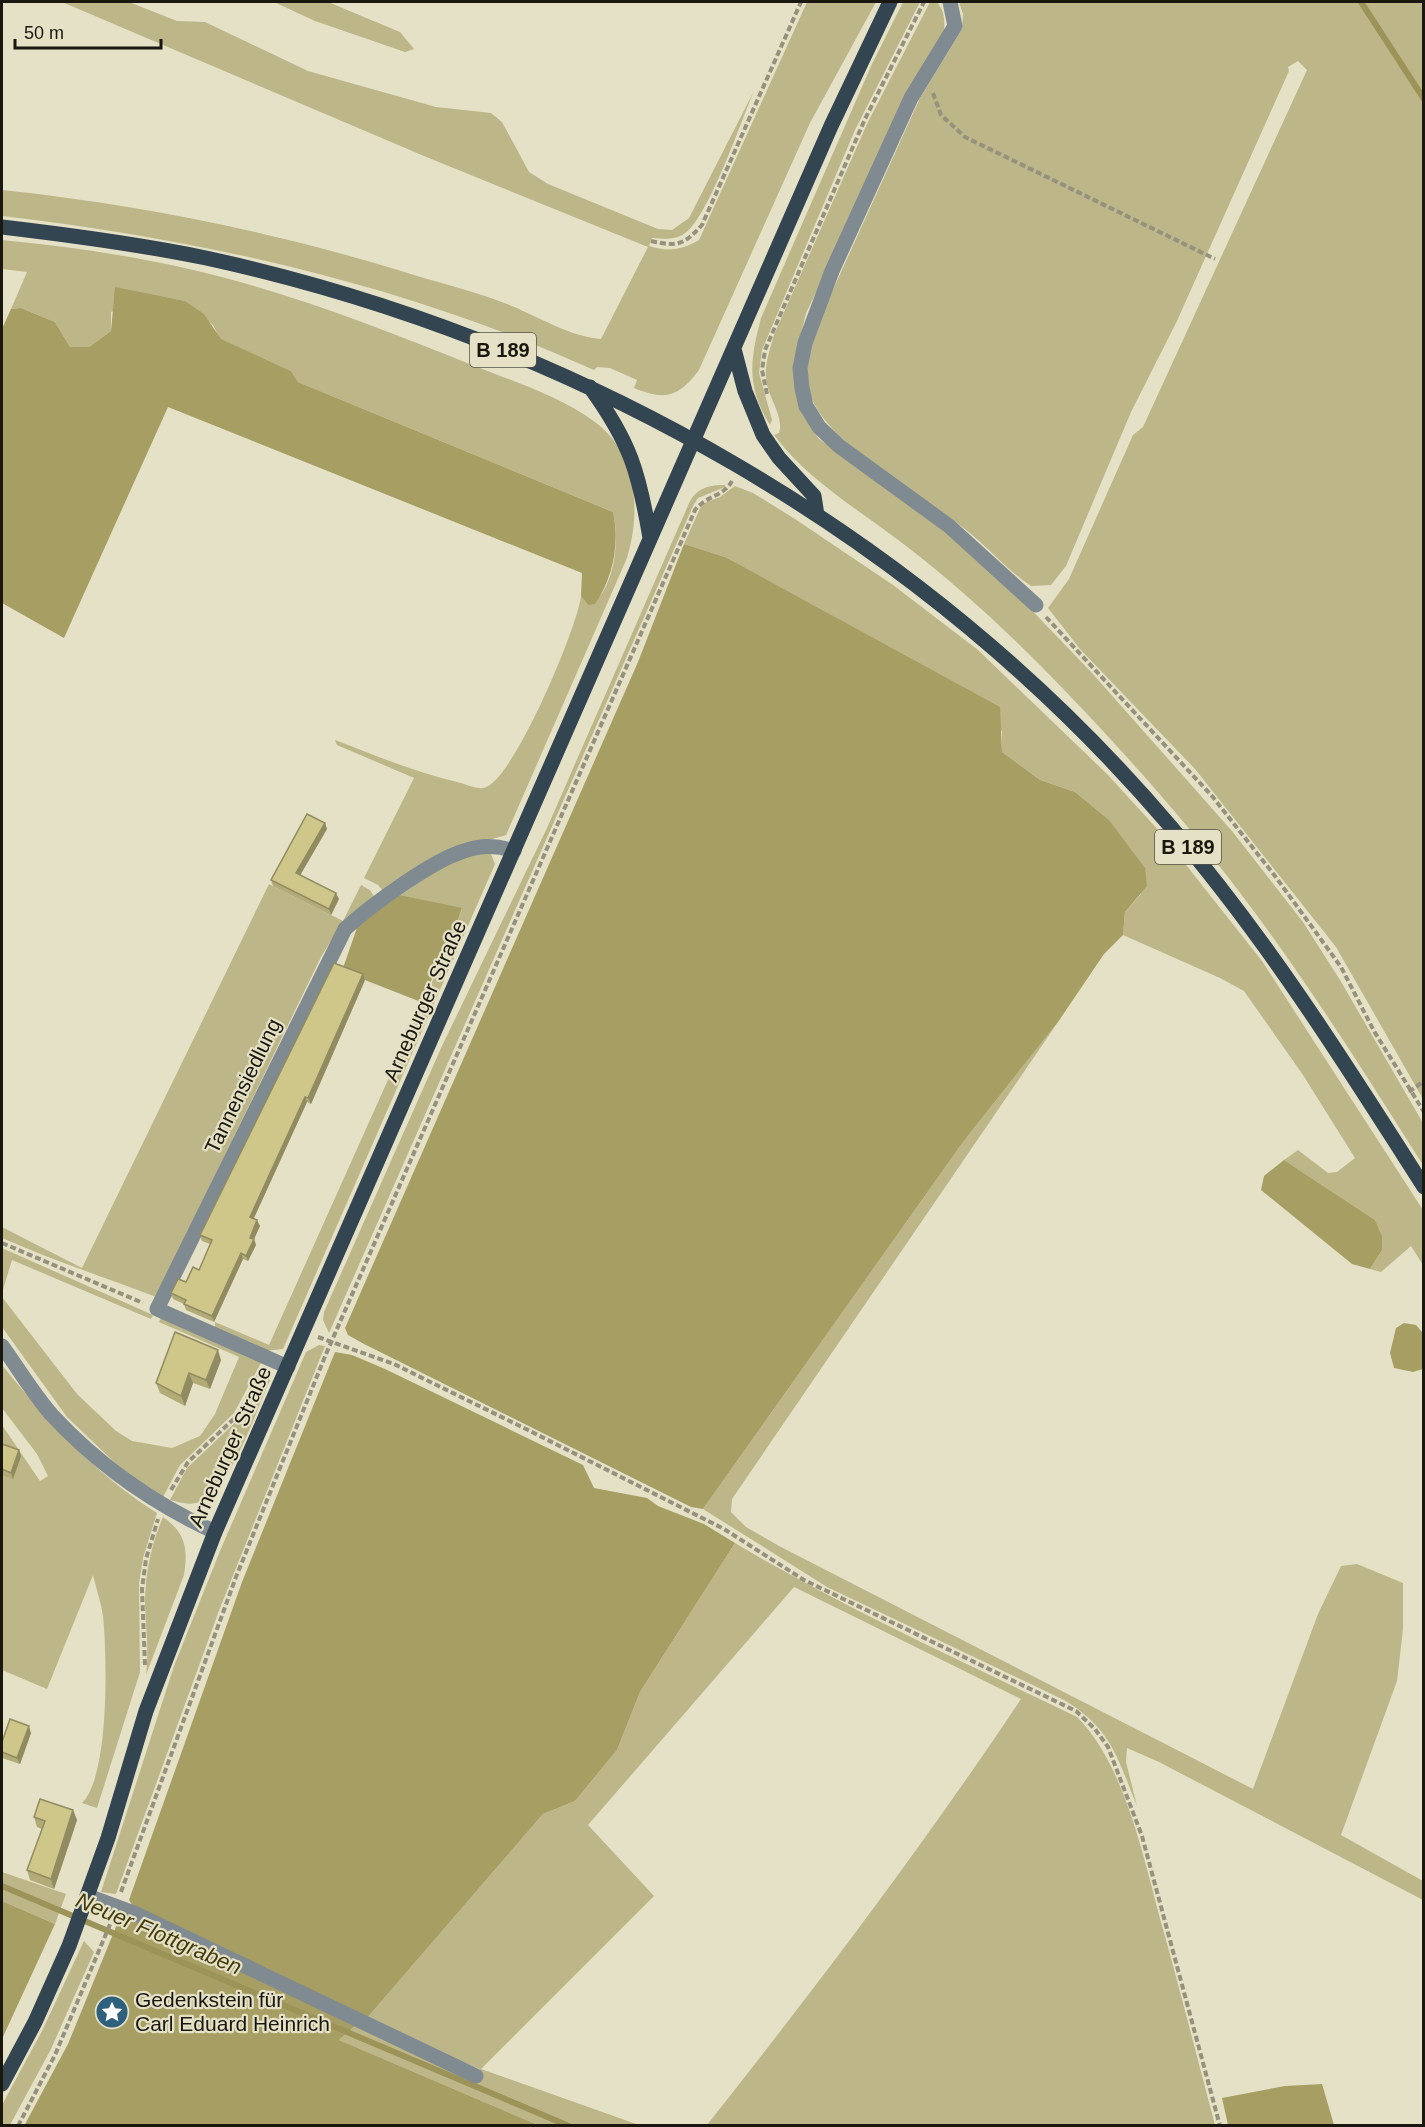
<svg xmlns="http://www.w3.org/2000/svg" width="1425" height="2127" font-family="Helvetica,sans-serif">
  <rect width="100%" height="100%" fill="#e5e1c6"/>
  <!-- green -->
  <path fill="#bdb688" d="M62,2h67l48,19 28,1 103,49 128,36 55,6 11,9 27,50 19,12 110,45 14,1 17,-12 65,-127c-13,30 -46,128 -70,143 -9,6 -22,5 -32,4l-3,8c19,6 33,4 50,-6l108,-238h69l-66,121 -111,247c-20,27 -34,31 -65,18l3,-8 -27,-12 -13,-1 -3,3c-188,-85 -388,-130 -592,-154v-26c134,14 267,41 396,80 36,12 74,20 109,34 31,12 61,32 94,35l47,-92 -224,-91z
    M274,2h54l72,30 14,17 -9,3 -90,-31z
    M903,2h17l-65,128 -93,220 -3,23 13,47 -2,5c-24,-39 -20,-65 -9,-107l111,-254z
    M930,2h7c7,9 8,17 7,28l-138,283 -13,53 9,48 17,25 115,82 65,55 93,97 140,158 71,91 37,58 83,143v42c-57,-90 -114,-181 -179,-267 -62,-82 -133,-161 -205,-234 -41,-41 -84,-80 -129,-115 -47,-37 -100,-66 -136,-114l5,-2c6,-17 -13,-38 -13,-56 -1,-15 4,-28 8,-42l93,-211z
    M959,2h464v1097l-87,-152 -141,-178 -115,-120 -32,-41 21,-29 64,-144 10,-8 164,-357 -9,-9 -10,6 1,4 -113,252 -45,89 -65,154 -15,19 -20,1c-27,-18 -47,-44 -74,-63 -40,-29 -141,-86 -149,-137 -3,-17 1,-34 4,-50l108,-238 42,-69 1,-15z
    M2,240c62,6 126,15 187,29 97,22 192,59 283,96 40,16 88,31 123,57 43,32 46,90 32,136l-121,277 -17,5 -105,52 -6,-7 -14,-7 50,-100 -77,-33 -2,-5c42,16 82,33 126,43 6,2 16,6 22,5 29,-3 95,-162 98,-192l7,9c5,-4 12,-8 15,-13 13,-22 16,-56 10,-80l-315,-130 -7,-11 -71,-32 -7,-14 -28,-24 -27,-5 -47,16v19l-22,16h-19l-15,-25 -34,-14 -10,1 16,-37 -25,-3z
    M725,485v2l-27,11 -5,8 -364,827 -6,-13 1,-8 118,-266 105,-218 143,-327c9,-14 20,-16 35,-16z
    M735,486l18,7 42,26 98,66 85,65 129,124 53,58 102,129 161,249v55l-12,-19 -30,26 -11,-3 12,-19 -7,-30 -91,-60 14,-10 30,23 9,-1 18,-14 -52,-83 -59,-84 -24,-13 -97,-43 2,-23 16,-18 -33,-75 -33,-27 -35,-12 -38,-28v-21l-277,-174 -41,-13 18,-40 18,-7z
    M468,853l23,1 4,10 -212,485 -18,2 -50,-23v-6l54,23 184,-410 9,-26 -62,-14 29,-20z
    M269,884l74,37 18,-36 9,5 5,8 -32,23 -22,36 -165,340c-52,-20 -104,-37 -154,-59v-11l80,41z
    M1058,1022l-326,477 -1,13 15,15 33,19 474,243 65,-175 23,-48 16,-2 46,19v46l-6,52 -56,154 82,46v19l-264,-138 -32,-14 -1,14 11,44c-20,-49 -26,-78 -73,-106l-237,-113 -124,-78 260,-367z
    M2,1248l151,67 -2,4 -139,-59 -10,33z
    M2,1297l75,97 39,37 16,10 40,7 28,-12 15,-22 24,-57 -80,-35 2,-4 100,45 -27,50 -54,52 -17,32 -20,-12 -30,-24 -46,-44 -65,-90z
    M319,1345l6,1 -105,262 -104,286 -15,-2 73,-226 46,-115 86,-199z
    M2,1365c45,56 93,109 155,148l-14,45 -4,26 1,88 -43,136 -15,-5c28,-27 25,-149 21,-187 -2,-14 -7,-28 -10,-41l-46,114 -45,-19v-245l38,56 8,-5 -11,-22 -35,-46z
    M266,1367l4,13c-13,29 -40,109 -68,121 -10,5 -21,2 -32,-1l17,-32 54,-51z
    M163,1517c23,16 25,32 21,58l-38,100c3,-24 0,-46 -1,-70 0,-31 6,-60 18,-88z
    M735,1543c110,66 227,118 342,174 47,46 67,142 84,205 19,68 36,135 54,203h-508c109,-138 216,-279 314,-426l-227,-112 -206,238 66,71 -173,173 158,56h-101l-199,-85 17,-15 123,49 1,-5 -84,-35 -29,-16 176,-204 32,-13 42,-51 23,-58z
    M2,1872l64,22 -11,30 -53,-23z
    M84,1941l10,11 -43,97 -41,76h-8v-20l40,-74z"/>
  <!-- forest -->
  <path fill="#a79e64" d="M115,287l70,14 19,13 17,25 70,32 7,11 315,130c7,31 0,66 -18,92l-7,1 -7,-9 1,-23 -414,-166 -104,231 -62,-35v-274l9,-20 10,-1 34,14 15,25h19l22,-16z
    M684,544l41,13 275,150 2,45 38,28 35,12 33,27 37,49 2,18 -22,26 -2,23 -19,19 -46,68 -95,120 -260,367 -12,-2 -327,-163 -16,-9 -3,-7 293,-666z
    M400,895l62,13 -9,27 -32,67 -79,-31 17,-49z
    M1284,1160l91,60 7,17v13l-12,19 -18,-5 -91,-74 3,-14z
    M1404,1323l12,2 7,8v36l-10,3 -19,-4 -4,-15 6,-25z
    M335,1352l17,3 33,14 198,96 11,23 53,10 11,8 46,18 31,19 -95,149 -23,58 -42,51 -32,13 -176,204 -234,-112 -4,-6 113,-318z
    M2,1901l53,23 -53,115z
    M128,1916l228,109 -17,15 199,85 -514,1 44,-82 52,-127z
    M1322,2084l12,41h-106l-6,-27 63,-12z"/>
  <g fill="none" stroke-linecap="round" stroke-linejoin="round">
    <!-- stream -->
    <path stroke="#9c9359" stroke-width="6" d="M1361,2l63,97
      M2,1886l567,240"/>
    <!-- path -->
    <path stroke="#95917d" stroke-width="4" stroke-dasharray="6 3" stroke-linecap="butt" d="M933,93l8,22 24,22 250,122
      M651,241c26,6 33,4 51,-16l99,-223
      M767,394l-5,-24 3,-20 100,-231 59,-117
      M1046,617l166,179 63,80 66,91 33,64 50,81
      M1409,1092l15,-11
      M2,1243l141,60
      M318,1337l76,27 134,66 196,99 80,51 272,131 19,18 13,18 34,89 78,290
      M171,1490l17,-28 51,-48 22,-43
      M145,1665l-3,-76 4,-30 12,-40
      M121,1892l115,-315 90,-223 369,-844c12,-15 28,-13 37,-29
      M18,2126l37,-71 56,-133"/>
    <!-- minor -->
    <path stroke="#7f8a91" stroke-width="15" d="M950,2l5,24 -44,72 -79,173 -27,72 -5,25 2,20 4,18 13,21 20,19 110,80 87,79
      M2,1346c16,22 31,47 49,68 47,51 101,89 164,118
      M288,1367l-131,-58 188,-380c25,-23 86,-68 119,-78 17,-6 33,-6 50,0
      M88,1896l46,17 342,163"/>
    <!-- major -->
    <path stroke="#334551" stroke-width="15" d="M2,227c68,8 136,17 204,31 371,81 718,279 965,569 96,112 174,236 253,360
      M734,349l11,42 18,44 16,23 35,38 3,19
      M590,387c40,55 49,85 60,151
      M2,2084l33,-62 34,-76 39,-108 38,-127 69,-179 616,-1406 59,-124"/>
  </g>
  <!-- wall -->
  <path fill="#b2aa77" d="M325,823l2,6 -27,46 39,24 -8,16 -58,-29 -2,-6z
    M365,980l-54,124 -4,-2 -53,116 6,8 -6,13 2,6 -8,16 -5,-2 -29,63 -28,-12 -2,-6 -11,-5 -2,-6 15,-11 13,-12 11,-26 -8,-3 -2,-6z
    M221,1360l-11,29 -17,-6 -8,23 -25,-13 -4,-10z
    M2,1444l17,6 2,6 -8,23 -11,-4z
    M31,1733l-11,31 -18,-6v-16z
    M73,1810l4,10 -23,69 -24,-9 -3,-10 15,-41 -5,-2 -3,-10z"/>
  <!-- shaded-wall -->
  <path fill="#918b61" d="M325,823l2,6 -29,50 -2,-6z
    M336,893l3,6 -8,16 -2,-6z
    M363,974l2,6 -54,124 -3,-6z
    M305,1097l2,5 -55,120 -2,-5z
    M257,1220l3,6 -6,13 2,6 -8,16 -2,-5 4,-18z
    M241,1253l2,6 -29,63 -2,-6z
    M218,1350l3,10 -11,29 -4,-9z
    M189,1373l4,10 -8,23 -4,-10z
    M19,1450l2,6 -8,23 -2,-6z
    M29,1726l2,7 -11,31 -3,-6z
    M73,1810l4,10 -23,69 -3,-10z"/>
  <!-- building -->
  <path fill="#cfc68a" stroke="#918b61" stroke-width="1.5" d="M307,814l18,9 -29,50 40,20 -7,16 -58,-29z
    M334,963l29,11 -55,124 -3,-1 -55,120 7,3 -7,18 4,1 -8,17 -5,-3 -29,63 -28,-12 2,-4 -15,-7 7,-14 8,3 7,-15 6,3 13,-30 -12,-5z
    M175,1332l43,18 -12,30 -17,-7 -8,23 -25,-13z
    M2,1444l17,6 -8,23 -9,-4z
    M10,1719l19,7 -12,32 -15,-6v-10z
    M40,1799l33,11 -22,69 -24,-9 18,-49 -11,-4z"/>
  <!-- icons -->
  <defs>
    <symbol id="sight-disc" viewBox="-11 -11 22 22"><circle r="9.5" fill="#2f607e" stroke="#e5e1c6"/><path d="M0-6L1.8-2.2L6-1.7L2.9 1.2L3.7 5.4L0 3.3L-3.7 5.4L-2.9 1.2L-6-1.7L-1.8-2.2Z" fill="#fff"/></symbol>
  </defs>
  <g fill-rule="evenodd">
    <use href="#sight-disc" x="93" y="1993" width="38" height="38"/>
  </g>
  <g text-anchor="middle" stroke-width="4.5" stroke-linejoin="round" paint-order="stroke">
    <!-- shield labels -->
    <g fill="#e5e1c6" stroke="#565445" stroke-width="1.5">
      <rect x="470" y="333" width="66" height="34" rx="4.5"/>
      <rect x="1155" y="830" width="66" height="34" rx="4.5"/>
    </g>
    <g font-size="20" font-weight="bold" fill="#19170e">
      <text x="503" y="357">B 189</text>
      <text x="1188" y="854">B 189</text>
    </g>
    <!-- street labels -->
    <g font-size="21" fill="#19170e" stroke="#e5e1c6">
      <text transform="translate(425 1001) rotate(-66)" y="7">Arneburger Straße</text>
      <text transform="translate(243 1086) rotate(-64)" y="7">Tannensiedlung</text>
      <text transform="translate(230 1447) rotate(-66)" y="7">Arneburger Straße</text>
    </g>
    <!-- poi labels -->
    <g font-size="21" fill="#19170e" stroke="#e5e1c6" text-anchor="start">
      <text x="135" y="2007">Gedenkstein für<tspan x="135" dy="24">Carl Eduard Heinrich</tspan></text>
    </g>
    <!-- water labels -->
    <g font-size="22" font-style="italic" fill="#433b0b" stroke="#e5e1c6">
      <text transform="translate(159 1933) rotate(23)" y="8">Neuer Flottgraben</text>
    </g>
  </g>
  <!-- border -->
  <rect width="1425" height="2127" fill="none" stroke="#19170e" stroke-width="6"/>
  <!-- scale -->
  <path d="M15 39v9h146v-9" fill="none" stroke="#19170e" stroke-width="3"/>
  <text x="24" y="39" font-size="18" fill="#19170e" stroke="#e5e1c6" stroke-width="4.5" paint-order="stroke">50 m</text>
</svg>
